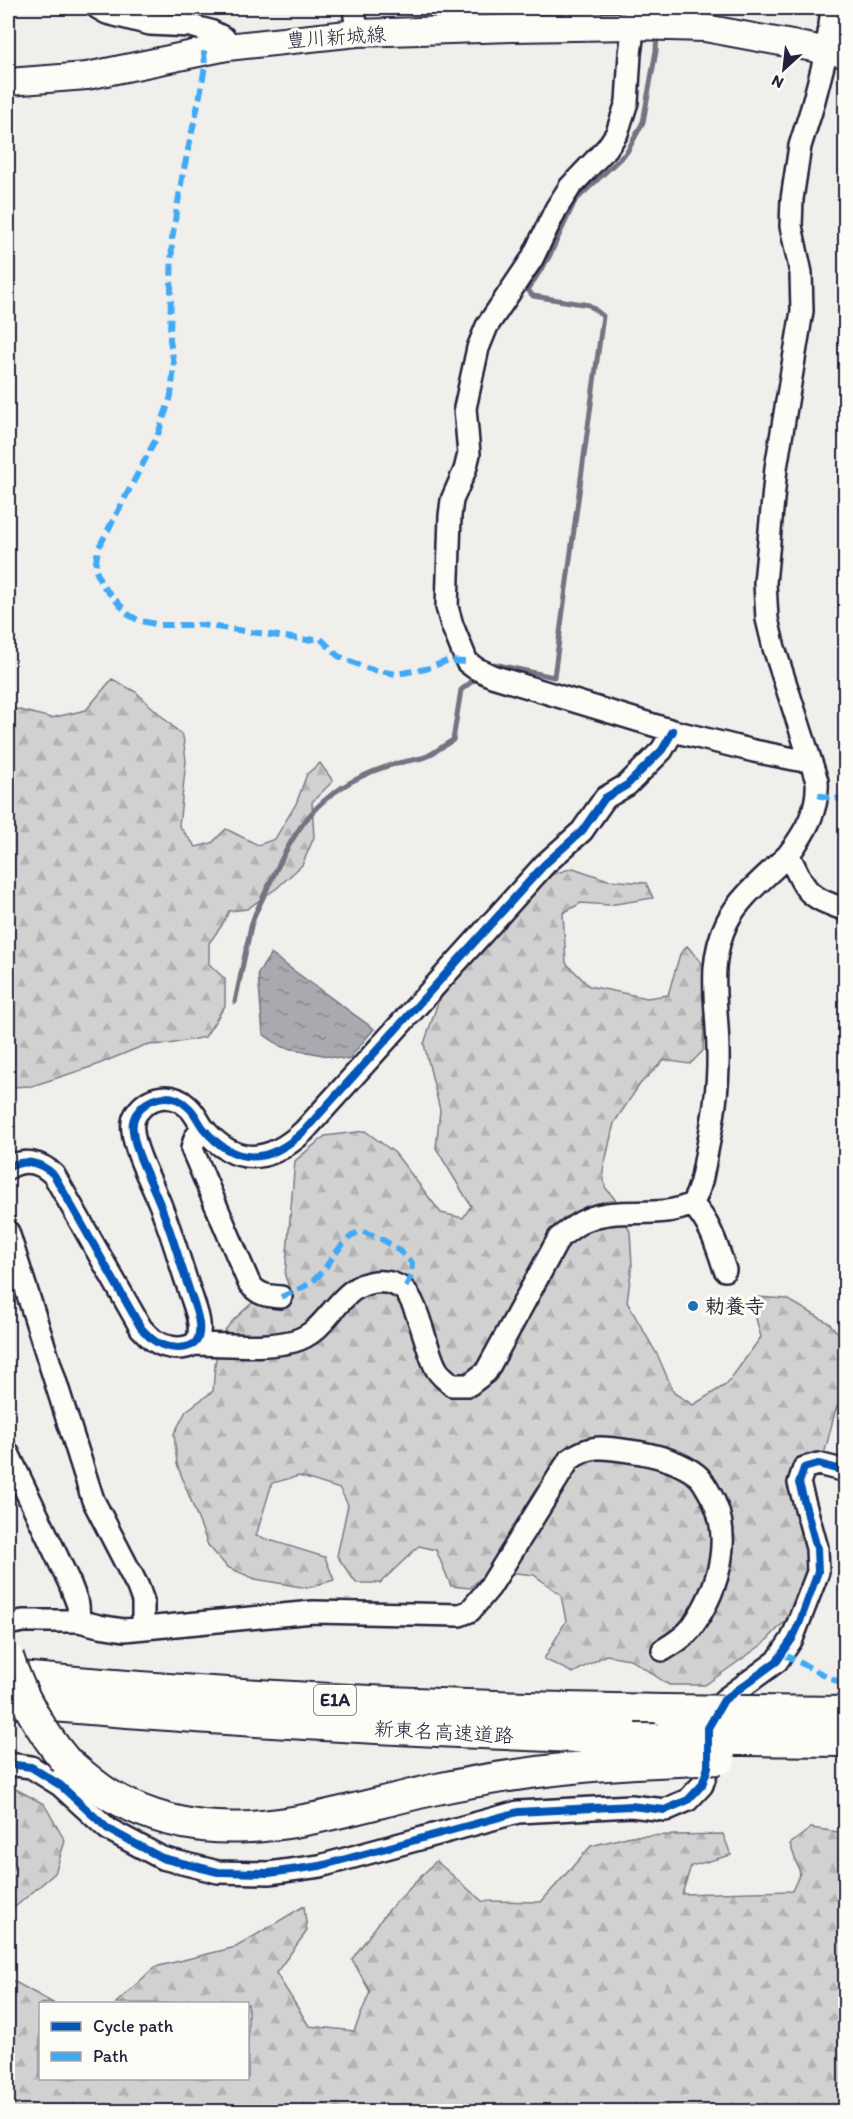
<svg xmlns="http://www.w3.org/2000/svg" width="853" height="2119" font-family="Itim,'Klee One',sans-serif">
  <defs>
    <pattern id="forest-firs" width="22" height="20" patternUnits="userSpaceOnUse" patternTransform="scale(1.5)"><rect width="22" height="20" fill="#d2d1d1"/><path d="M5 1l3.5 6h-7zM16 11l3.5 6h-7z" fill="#b4b3b4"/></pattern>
    <pattern id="water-ripples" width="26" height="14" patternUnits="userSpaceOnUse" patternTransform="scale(1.5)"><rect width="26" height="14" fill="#a9a9b0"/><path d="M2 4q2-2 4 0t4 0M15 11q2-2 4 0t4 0" fill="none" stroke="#898990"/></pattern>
  </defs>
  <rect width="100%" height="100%" fill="#f0efec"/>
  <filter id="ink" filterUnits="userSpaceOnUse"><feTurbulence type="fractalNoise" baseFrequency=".0167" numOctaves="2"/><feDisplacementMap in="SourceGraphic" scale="12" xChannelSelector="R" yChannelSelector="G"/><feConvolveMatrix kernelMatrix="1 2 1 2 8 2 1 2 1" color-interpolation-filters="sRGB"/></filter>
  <g filter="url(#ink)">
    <!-- forest -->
    <path fill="url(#forest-firs)" stroke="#7a7a86" stroke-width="1.5" d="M112,679l24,13 47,44 3,25 -7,65 17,21 16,-4 14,-14 32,16 17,-6 21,-35 11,-30 13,-11 13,18 -21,21 2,35 -12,28 -25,23 -30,21 -18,2 -7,14 -13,18v21l16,15v27l-20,31 -36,7 -24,1 -51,21 -62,20 -24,1v-380l43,11 35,-8z
      M573,868l35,12 38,3 7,15 -44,7 -28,-2 -18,10 3,50 23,23 58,12 21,-3 12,-41 7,-8 19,22 -3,83 -13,13 -26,-4 -24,24 -26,39 -11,48 2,16 12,15 13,30 2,33 -5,37 31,54 16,37 19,12 34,-21 34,-47 -7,-26 3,-14 30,2 42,24 16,18v48l-10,23 -10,39 -18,23 4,69 -1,30 -23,46 -24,25 -58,41h-36l-39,-26 -24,-4 -33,18 -29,-14 22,-38 -5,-26 -27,-20 -45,-5 -19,18 -19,-2 -15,-36 -17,-4 -39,37h-24l-19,-27 11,-51 -8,-16 -41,-13 -27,7 -16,53 69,21 9,23 -27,8 -52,-9 -28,-12 -19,-22 -31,-81 -3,-30 12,-23 27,-20c2,-22 1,-50 17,-67 7,-8 16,-15 24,-23l24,1 15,-4 -8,-22 10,-115 30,-25 40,-5 30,22 46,60 22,5 8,-12 -35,-58 4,-38 -16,-66 14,-42 41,-54 68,-72z
      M8,1785l36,19 21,37 -10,32 -47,40z
      M811,1828l34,5v278h-837v-133l45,25 -13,1v74h208v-74l-132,-1 39,-36 81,-20 68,-41 3,25 -31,42 33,53 45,5 16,-39 -18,-33 34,-46 50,-52 46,40 59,1 50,-56 40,-10 92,-2 8,21 -40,11 -9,28 110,-3 8,-18 -10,-29z"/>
    <!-- water -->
    <path fill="url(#water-ripples)" stroke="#737381" stroke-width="1.5" d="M271,954l103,75 -26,31 -66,-13 -19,-13 -5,-61z"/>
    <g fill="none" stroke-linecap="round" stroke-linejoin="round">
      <!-- stream -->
      <path stroke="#737381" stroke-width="5" d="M658,20l1,-12
        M489,668l5,-4 60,13 49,-361 -14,-11 -56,-9 -5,-6 21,-33 26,-56 52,-49 16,-30 13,-71 1,-18
        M235,1002l16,-76 4,-12c35,-71 48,-119 130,-147 13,-5 27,-6 40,-10 10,-4 19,-12 28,-17l8,-50 18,-14"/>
      <defs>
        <path id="minor" d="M98,8l9,5 43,11 41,2 19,5 14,7 3,9
          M354,8l3,25
          M636,8l-6,46 -3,48 -10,31 -10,15 -37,39 -14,22 -24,50 -45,67 -9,22 -13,60 4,46 -4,16 -13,30 -2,16 -3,91 5,18 15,37 8,6 17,8 181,55 81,20 45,9 10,-2
          M832,8l-5,42 -15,58 -12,38 -8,53 -1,27 10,47 1,38 -26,157 -11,115 2,36 7,29 43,133c2,28 -12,52 -29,74 6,9 10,21 16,30 9,15 27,19 42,25
          M203,1128l-8,10 -3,11 57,134c9,12 18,13 32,14
          M8,1168c16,-10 33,-6 46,7l87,153c9,10 16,17 29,19 9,2 25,1 28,-9 5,-15 -5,-35 -9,-49 -9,-26 -16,-52 -26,-77 -8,-24 -28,-57 -30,-81 -1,-6 0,-12 3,-17 12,-18 35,-23 51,-8 7,5 11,15 16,22 32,39 66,36 101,3l241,-267 37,-33 23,-33 22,-13 35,-35 11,-19
          M692,1204c18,18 25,42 33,66
          M8,1232l85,268 45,87 5,14v26
          M194,1344c32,0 69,5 100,-3 27,-7 37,-34 58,-50 15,-11 36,-13 51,-2 15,12 23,61 33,79 3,7 11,12 16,17h17l17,-13 73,-134c9,-7 17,-14 27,-18 32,-15 73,0 106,-16 9,-15 11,-32 14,-48 7,-35 13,-69 12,-104 0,-46 -12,-87 9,-130 13,-26 41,-47 61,-67
          M8,1453l62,131 8,21 1,16 20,5 25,4 189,-18 147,3 10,-4 20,-24 79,-127c21,-16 35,-13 60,-9 23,3 50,10 68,24 5,4 8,10 11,15 27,43 12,97 -16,137 -7,10 -19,17 -29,23
          M8,1624l15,-3h56
          M715,1717l9,-17 53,-39 15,-22 26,-67 -1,-24 -18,-65 5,-15 14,-4 28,7
          M8,1764l23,3 29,18 48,44 54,29 56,14 51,1 51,-7 198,-54 113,-6 34,4 23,-10 14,-15 6,-18v-21"/>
        <path id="major" d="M8,82l79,-6 140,-29 130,-14 155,-5 123,-2 70,2 141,26"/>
        <path id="highway" d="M8,1676c218,20 436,31 656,34
          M8,1702c208,19 418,30 627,37
          M66,1761c15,12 30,26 47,36 108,61 213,16 324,-8 65,-14 132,-22 198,-26"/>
      </defs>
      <!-- minor casing -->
      <use href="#minor" stroke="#22223b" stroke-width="26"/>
      <!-- major casing -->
      <use href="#major" stroke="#22223b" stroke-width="30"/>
      <!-- highway casing -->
      <use href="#highway" stroke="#22223b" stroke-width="34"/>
      <!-- minor -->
      <use href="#minor" stroke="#fdfcf7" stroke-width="21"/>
      <!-- major -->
      <use href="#major" stroke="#fdfcf7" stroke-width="26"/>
      <!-- highway -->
      <use href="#highway" stroke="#fdfcf7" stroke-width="30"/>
      <defs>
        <path id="highway-bridge" d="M8,1657c13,39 31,72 58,104
          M664,1710l182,2
          M635,1739l211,2
          M635,1763l85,-4"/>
      </defs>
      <!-- highway-bridge casing -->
      <use href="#highway-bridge" stroke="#22223b" stroke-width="34" stroke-linecap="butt"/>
      <!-- highway-bridge -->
      <use href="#highway-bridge" stroke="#fdfcf7" stroke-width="30"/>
      <!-- quiet -->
      <path stroke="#3fa9f5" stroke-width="6" stroke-dasharray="12 6" stroke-linecap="butt" d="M204,51l1,15 -5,29 -18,83 -10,61 -2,101 4,25 -3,31 -14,41 -59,112 -3,19 7,17 27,30 11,6 21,4h41l105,15 13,-2 18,18 31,13 27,5 30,-5 21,-8 20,1
        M818,795l17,4 11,-2
        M281,1297c12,-5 25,-10 34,-18 16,-15 25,-39 45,-48 22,6 37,16 52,32l-1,13 -7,14
        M783,1654l63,32"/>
      <defs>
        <path id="cycleway" d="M8,1168c16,-10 33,-6 46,7l87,153c9,10 16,17 29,19 9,2 25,1 28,-9 5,-15 -5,-35 -9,-49 -9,-26 -16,-52 -26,-77 -8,-24 -28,-57 -30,-81 -1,-6 0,-12 3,-17 12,-18 35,-23 51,-8 7,5 11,15 16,22 32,39 66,36 101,3l241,-267 37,-33 23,-33 22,-13 35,-35 11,-19
          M8,1764l23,3 29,18 48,44 54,29 56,14 51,1 51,-7 198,-54 113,-6 34,4 23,-10 14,-15 6,-18v-39l16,-28 53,-39 15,-22 7,-15 19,-52 -1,-24 -18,-65 5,-15 14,-4 28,7"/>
      </defs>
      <!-- cycleway casing -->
      <use href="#cycleway" stroke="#fdfcf7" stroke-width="11"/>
      <!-- cycleway -->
      <use href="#cycleway" stroke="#0057b8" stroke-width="8"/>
    </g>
  </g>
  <!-- markers -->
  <circle fill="#1f6fb2" stroke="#fdfcf7" stroke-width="2" cx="693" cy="1306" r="6"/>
  <g text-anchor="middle" stroke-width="6" stroke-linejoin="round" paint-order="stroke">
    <!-- shield labels -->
    <rect fill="#fdfcf7" stroke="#646373" stroke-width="1.5" x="314" y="1685" width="42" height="30" rx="4.5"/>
    <g font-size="18" font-weight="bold" fill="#22223b">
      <text x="335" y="1706">E1A</text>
    </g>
    <!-- street labels -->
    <g font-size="20" fill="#22223b" stroke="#fdfcf7">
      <text transform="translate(336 37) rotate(-4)" y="7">豊川新城線</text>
      <text transform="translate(444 1732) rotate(3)" y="7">新東名高速道路</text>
    </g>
    <!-- poi labels -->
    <g font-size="20" font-weight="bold" fill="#22223b" stroke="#fdfcf7" text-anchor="start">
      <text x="705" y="1313">勅養寺</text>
    </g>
  </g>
  <!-- margin -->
  <rect width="853" height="2119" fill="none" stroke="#fdfcf7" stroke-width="30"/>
  <rect x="15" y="15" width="823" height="2089" fill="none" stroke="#22223b" stroke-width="2" filter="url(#ink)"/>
  <!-- legend -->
  <rect x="39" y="2002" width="210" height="78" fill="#fdfcf7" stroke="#a5a5ac" stroke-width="1.5"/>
  <rect x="51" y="2022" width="30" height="9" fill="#0057b8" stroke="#a5a5ac" stroke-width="1.5"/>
  <text x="93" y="2032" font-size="18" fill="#22223b">Cycle path</text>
  <rect x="51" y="2052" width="30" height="9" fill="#3fa9f5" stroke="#a5a5ac" stroke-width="1.5"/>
  <text x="93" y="2062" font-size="18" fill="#22223b">Path</text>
  <!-- north arrow -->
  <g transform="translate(784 69) rotate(207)" stroke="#fdfcf7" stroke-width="4.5" paint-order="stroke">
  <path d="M0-4.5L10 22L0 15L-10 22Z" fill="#22223b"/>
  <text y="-9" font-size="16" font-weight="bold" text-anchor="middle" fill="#22223b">N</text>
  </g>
</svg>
